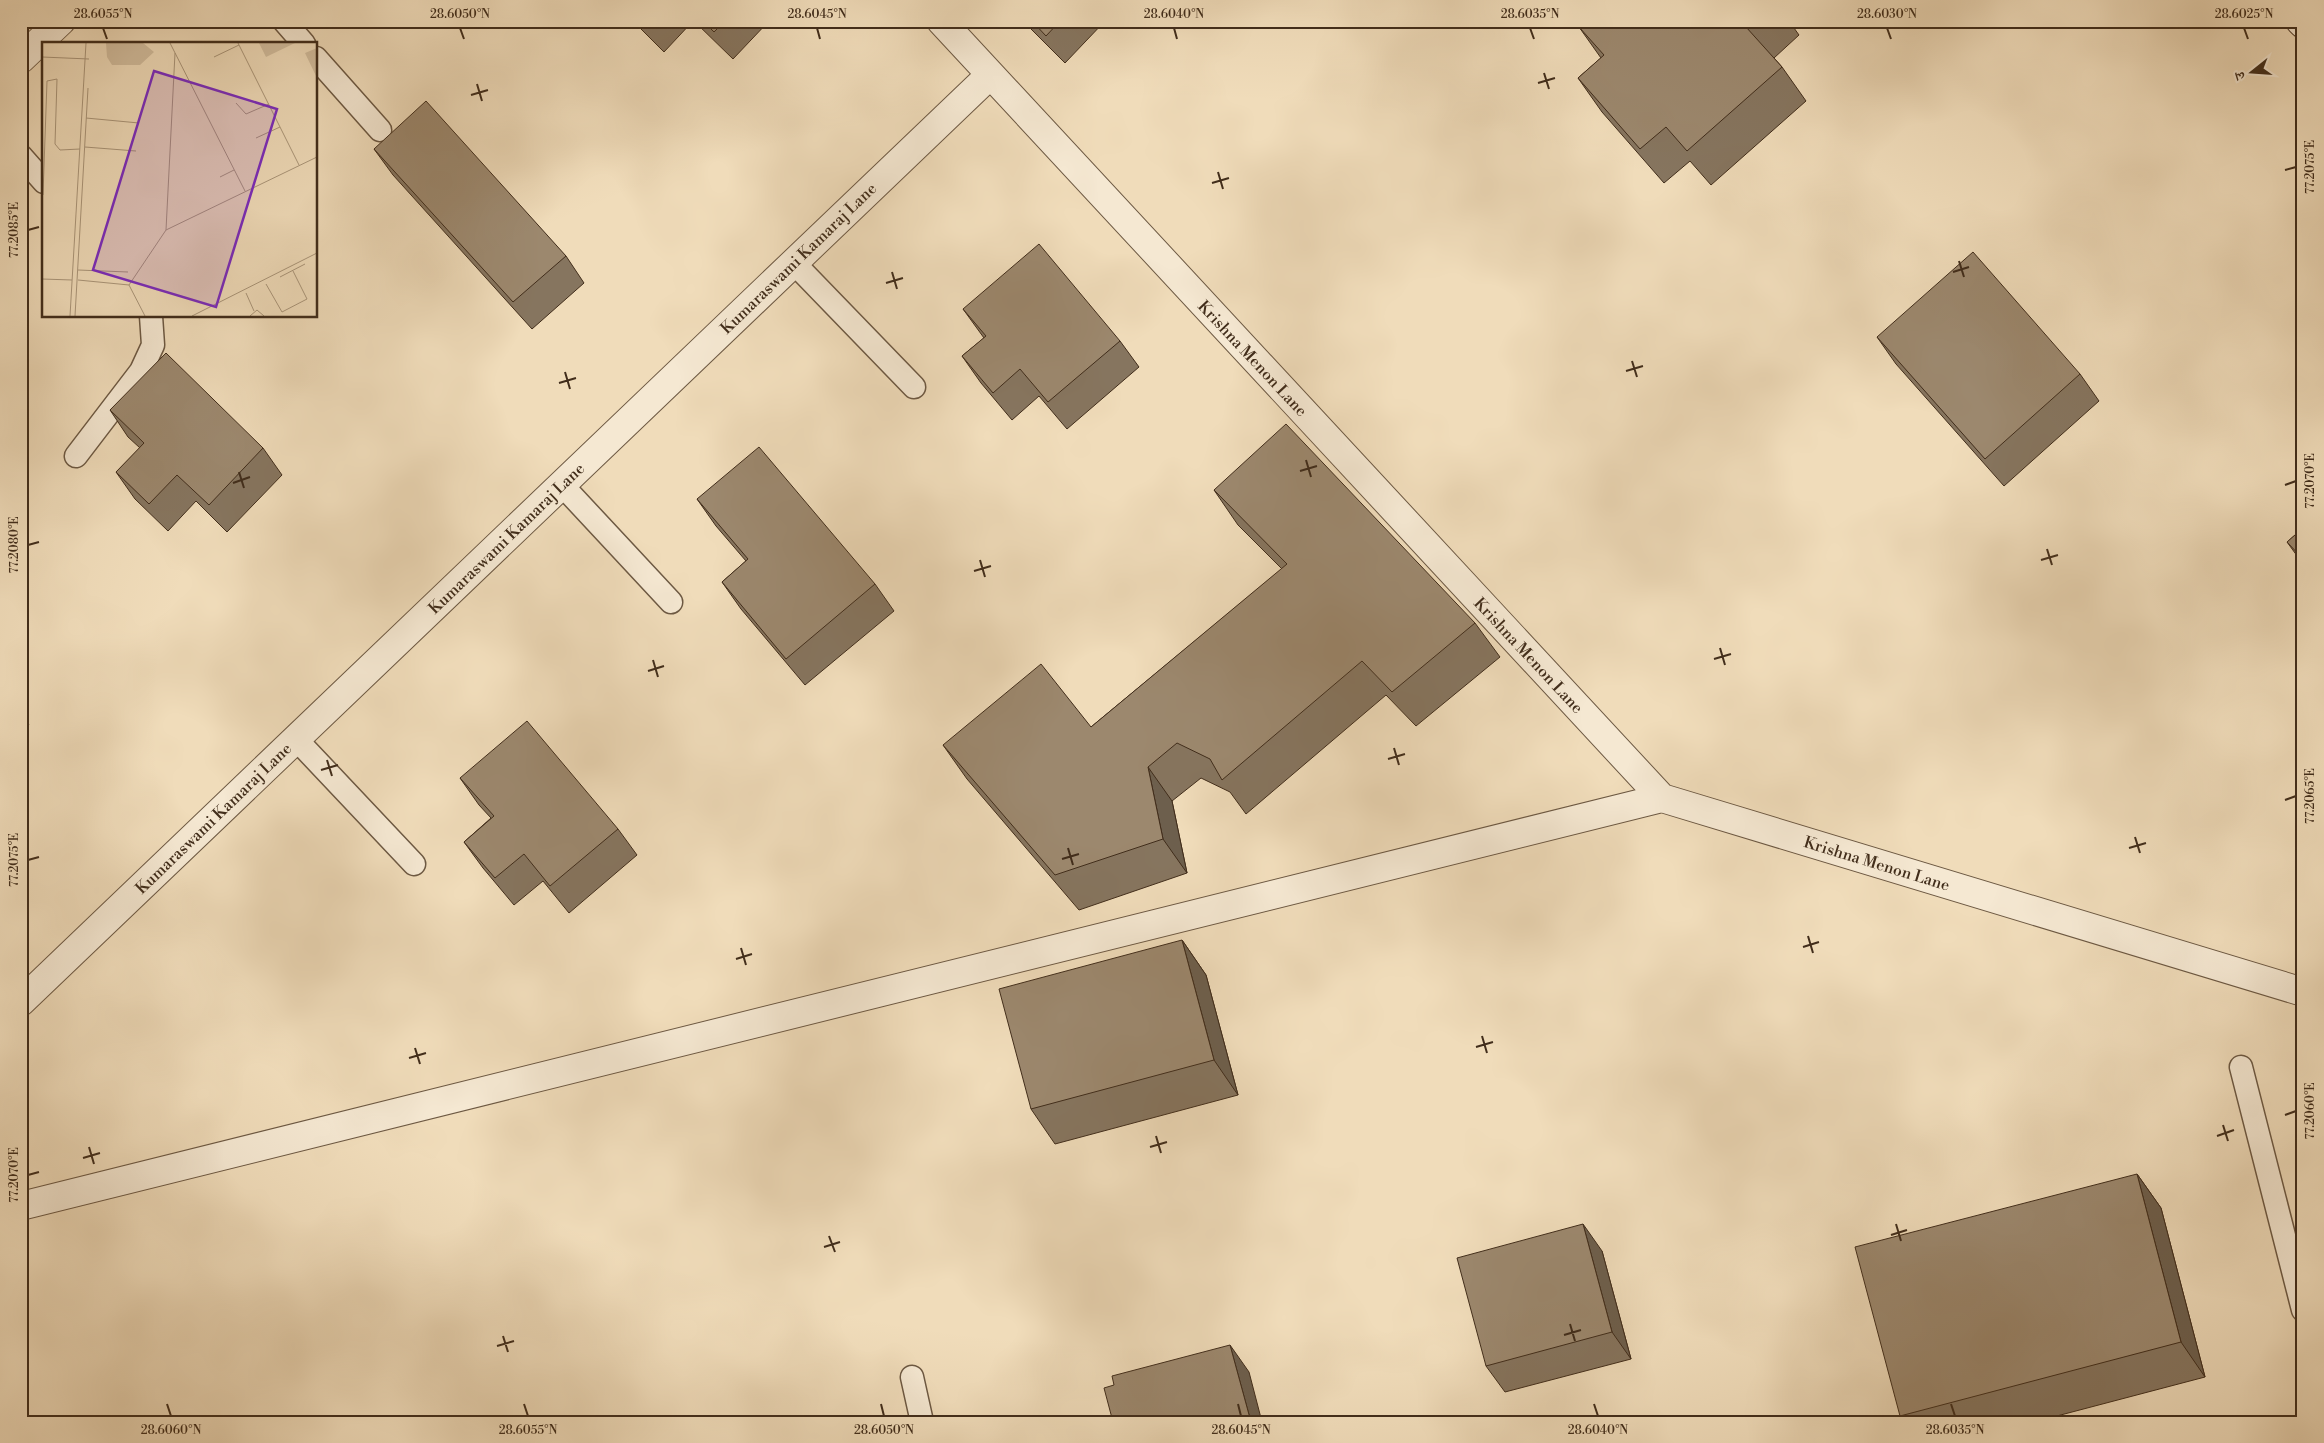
<svg xmlns="http://www.w3.org/2000/svg" width="2324" height="1443" font-family="'Libre Bodoni','Noto Serif Devanagari',serif">
  <rect width="100%" height="100%" fill="#f0dcba"/>
  <filter id="stains"><feTurbulence type="fractalNoise" baseFrequency=".004" numOctaves="4"/><feColorMatrix values="0 0 0 0 .2 0 0 0 0 .09 0 0 0 0 .02 0 0 0 .5 -.17"/></filter>
  <radialGradient id="worn" r=".72"><stop offset=".6" stop-color="#630" stop-opacity="0"/><stop offset="1" stop-color="#630" stop-opacity=".3"/></radialGradient>
  <g fill="none" stroke-linecap="round" stroke-linejoin="round">
    <defs>
      <path id="lane" d="M284,21l20,23
        M316,58l64,72
        M21,156l23,26
        M794,263l120,124
        M76,456l65,-85 12,-26 -2,-29
        M562,485l109,117
        M296,739l118,125
        M2241,1067l62,243
        M912,1377l10,45"/>
      <path id="street" d="M941,21l721,777 641,194
        M21,59l40,-38
        M21,1002l969,-927
        M21,1206l1641,-408"/>
      <path id="secondary" d="M2300,21l3,3"/>
    </defs>
    <!-- lane casing -->
    <use href="#lane" stroke="#6d5943" stroke-width="25"/>
    <!-- street casing -->
    <use href="#street" stroke="#6d5943" stroke-width="30"/>
    <!-- secondary casing -->
    <use href="#secondary" stroke="#412d1b" stroke-width="30"/>
    <!-- lane -->
    <use href="#lane" stroke="#f5e8d2" stroke-width="22"/>
    <!-- street -->
    <use href="#street" stroke="#f5e8d2" stroke-width="28"/>
    <!-- secondary -->
    <use href="#secondary" stroke="#f5e8d2" stroke-width="28"/>
  </g>
  <!-- wall -->
  <path fill="#86755f" stroke="#412d1b" d="M633,21h60l-29,31z
    M694,21h75l-36,38z
    M1023,21h82l-40,42z
    M1585,21h204l10,14 -25,23 8,9 24,34 -95,84 -21,-24 -26,22 -62,-71 -24,-34 23,-20 -22,-31z
    M374,149l192,107 18,27 -52,46 -139,-154z
    M963,309l157,32 19,26 -72,62 -28,-33 -27,24 -31,-37 -19,-27 22,-18z
    M1877,337l203,37 19,27 -95,85 -108,-122z
    M110,410l153,38 19,27 -55,57 -31,-31 -28,30 -33,-32 -19,-27 24,-24 -12,-11z
    M1214,490l261,133 25,34 -84,69 -30,-31 -140,119 -16,-22 -29,-14 -29,23 15,72 -108,37 -112,-131 -24,-34 148,-18 191,-158 -44,-44z
    M697,499l178,85 19,27 -89,74 -64,-76 -19,-27 24,-21 -30,-35z
    M2303,528v36l-16,-22z
    M21,714l8,11 -8,6z
    M460,778l158,51 19,26 -68,58 -26,-32 -29,24 -31,-37 -19,-26 27,-24 -12,-13z
    M1182,940l24,35 32,120 -183,49 -24,-35z
    M2137,1174l24,34 44,169 -171,45h-130l-4,-6z
    M1602,1251l29,108 -126,33 -19,-26z"/>
  <!-- shaded-wall -->
  <path fill="#6d5f4d" stroke="#412d1b" d="M1148,767l24,34 15,72 -24,-34z
    M1182,940l24,35 32,120 -24,-35z
    M2137,1174l24,34 44,169 -24,-35z
    M1583,1224l19,27 29,108 -19,-27z
    M1230,1345l19,27 13,50h-11z"/>
  <!-- building -->
  <path fill="#9c886e" stroke="#412d1b" d="M641,21h7l-3,4z
    M703,21h22l-11,11z
    M1032,21h28l-14,15z
    M1585,21h167l-6,6 36,40 -95,84 -21,-24 -26,22 -62,-71 26,-23 -25,-28z
    M426,101l140,155 -53,46 -139,-153z
    M1039,244l81,97 -72,61 -28,-33 -27,24 -31,-37 24,-20 -23,-27z
    M1973,252l107,122 -95,85 -108,-122z
    M166,353l97,95 -54,57 -32,-30 -28,29 -33,-32 28,-29 -34,-33z
    M1286,424l189,199 -83,69 -30,-31 -140,119 -12,-21 -33,-16 -29,24 15,72 -108,36 -112,-130 98,-81 50,63 196,-163 -73,-74z
    M759,447l116,137 -89,75 -64,-77 26,-23 -51,-60z
    M2303,528v31l-16,-17z
    M527,721l91,108 -68,57 -26,-32 -29,24 -31,-36 30,-26 -34,-38z
    M1182,940l32,120 -183,49 -32,-120z
    M2137,1174l44,168 -281,74 -45,-169z
    M1583,1224l29,108 -126,34 -29,-108z
    M1230,1345l21,77h-138l-9,-34 10,-3 -2,-9z"/>
  <!-- ticks -->
  <path fill="none" stroke="#412d1b" stroke-width="2" d="M103,28l4,11M460,28l4,11M817,28l3,11M1174,28l3,11M1530,28l4,11M1887,28l4,11M2244,28l4,11M1544,73l5,16M1538,83l17,-5M477,84l5,17M471,95l17,-5M2285,170l11,-3M1218,172l5,17M1212,183l17,-5M28,230l11,-3M1959,261l5,16M892,272l5,17M1953,272l16,-5M886,283l17,-5M1632,361l5,16M1626,371l17,-5M565,372l5,17M559,383l17,-5M1306,460l5,17M1300,471l17,-5M239,472l5,16M233,483l17,-6M2285,485l11,-4M28,545l11,-3M2047,549l5,16M980,560l5,17M2041,560l17,-5M974,571l17,-5M1720,648l5,17M1714,659l17,-5M653,660l5,17M648,671l16,-5M1394,748l5,17M1388,759l17,-5M327,760l5,16M321,770l17,-5M2285,800l11,-4M2135,837l5,16M1068,848l5,17M2129,848l17,-5M1062,859l17,-5M28,860l11,-3M1808,936l5,17M1803,947l16,-5M741,948l5,17M736,959l16,-5M1482,1036l5,17M1476,1047l17,-5M415,1048l5,16M409,1058l17,-5M2285,1115l11,-4M2223,1125l5,16M1156,1136l5,17M2217,1136l17,-6M89,1147l5,17M1150,1147l17,-5M83,1158l17,-5M28,1175l11,-3M1896,1224l5,17M1891,1235l16,-5M829,1236l6,16M824,1247l16,-5M1570,1324l5,17M1564,1335l17,-5M503,1336l5,16M497,1346l17,-5M167,1404l4,12M524,1404l4,12M881,1404l3,12M1238,1404l3,12M1594,1404l4,12M1951,1404l4,12"/>
  <g text-anchor="middle" stroke-width="5" stroke-linejoin="round" paint-order="stroke">
    <!-- street labels -->
    <g font-size="16" fill="#412d1b" stroke="#f5e8d2">
      <text transform="translate(798 258) rotate(-44)" y="6">Kumaraswami Kamaraj Lane</text>
      <text transform="translate(1253 358) rotate(47)" y="6">Krishna Menon Lane</text>
      <text transform="translate(506 538) rotate(-44)" y="6">Kumaraswami Kamaraj Lane</text>
      <text transform="translate(1529 655) rotate(47)" y="6">Krishna Menon Lane</text>
      <text transform="translate(213 818) rotate(-44)" y="6">Kumaraswami Kamaraj Lane</text>
      <text transform="translate(1877 863) rotate(17)" y="6">Krishna Menon Lane</text>
    </g>
  </g>
  <!-- overview -->
  <g transform="translate(42 42)">
    <rect width="275" height="275" fill="#f0dcba"/>
    <path d="M64,1h37l11,9 -14,13h-28l-5,-8zM217,1h36l-29,14zM275,6v30l-12,-25z" fill="#d2be9f"/>
    <path fill="none" stroke="#aa967a" stroke-width="1" d="M128,1l75,148M196,1l61,122M0,15l47,2M172,15l25,-12M194,61l10,11 23,-10M44,76l53,5M214,96l24,-11M43,105l51,4M178,135l14,-7M1,153l4,-114 10,-2 -2,65 5,6 20,-1M124,188l9,-177M36,228l50,2M238,235l25,-13M0,237l30,1M36,238l51,5M224,242l16,28 25,-13 -14,-28M204,251l8,18M28,274l16,-273M33,274l13,-228M103,274l-16,-31 37,-55 151,-73M150,274l125,-63M208,274l7,-6 7,6"/>
    <path fill="#7b2cbf" fill-opacity="0.15" stroke="#7b2cbf" stroke-width="2.5" d="M112,29l123,38 -61,198 -123,-37z"/>
    <rect width="275" height="275" fill="none" stroke="#412d1b" stroke-width="2.5"/>
  </g>
  <!-- margin -->
  <rect width="2324" height="1443" fill="none" stroke="#f0dcba" stroke-width="55"/>
  <!-- north arrow -->
  <g transform="translate(2252 72) rotate(253)" stroke="#f5e8d2" stroke-width="4" paint-order="stroke">
  <path d="M0-4L9 19L0 12L-9 19Z" fill="#412d1b"/>
  <text y="-8" font-size="14" font-weight="bold" text-anchor="middle" fill="#412d1b">उ</text>
  </g>
  <rect x="28" y="28" width="2268" height="1388" fill="none" stroke="#412d1b" stroke-width="2"/>
  <g font-size="12" text-anchor="middle" fill="#412d1b">
    <text x="103" y="18">28.6055°N</text>
    <text x="460" y="18">28.6050°N</text>
    <text x="817" y="18">28.6045°N</text>
    <text x="1174" y="18">28.6040°N</text>
    <text x="1530" y="18">28.6035°N</text>
    <text x="1887" y="18">28.6030°N</text>
    <text x="2244" y="18">28.6025°N</text>
    <text transform="translate(2310 167) rotate(-90)" y="4">77.2075°E</text>
    <text transform="translate(14 230) rotate(-90)" y="4">77.2085°E</text>
    <text transform="translate(2310 481) rotate(-90)" y="4">77.2070°E</text>
    <text transform="translate(14 545) rotate(-90)" y="4">77.2080°E</text>
    <text transform="translate(2310 796) rotate(-90)" y="4">77.2065°E</text>
    <text transform="translate(14 860) rotate(-90)" y="4">77.2075°E</text>
    <text transform="translate(2310 1111) rotate(-90)" y="4">77.2060°E</text>
    <text transform="translate(14 1175) rotate(-90)" y="4">77.2070°E</text>
    <text x="171" y="1434">28.6060°N</text>
    <text x="528" y="1434">28.6055°N</text>
    <text x="884" y="1434">28.6050°N</text>
    <text x="1241" y="1434">28.6045°N</text>
    <text x="1598" y="1434">28.6040°N</text>
    <text x="1955" y="1434">28.6035°N</text>
  </g>
  <rect width="100%" height="100%" filter="url(#stains)"/>
  <rect width="100%" height="100%" fill="url(#worn)"/>
</svg>
